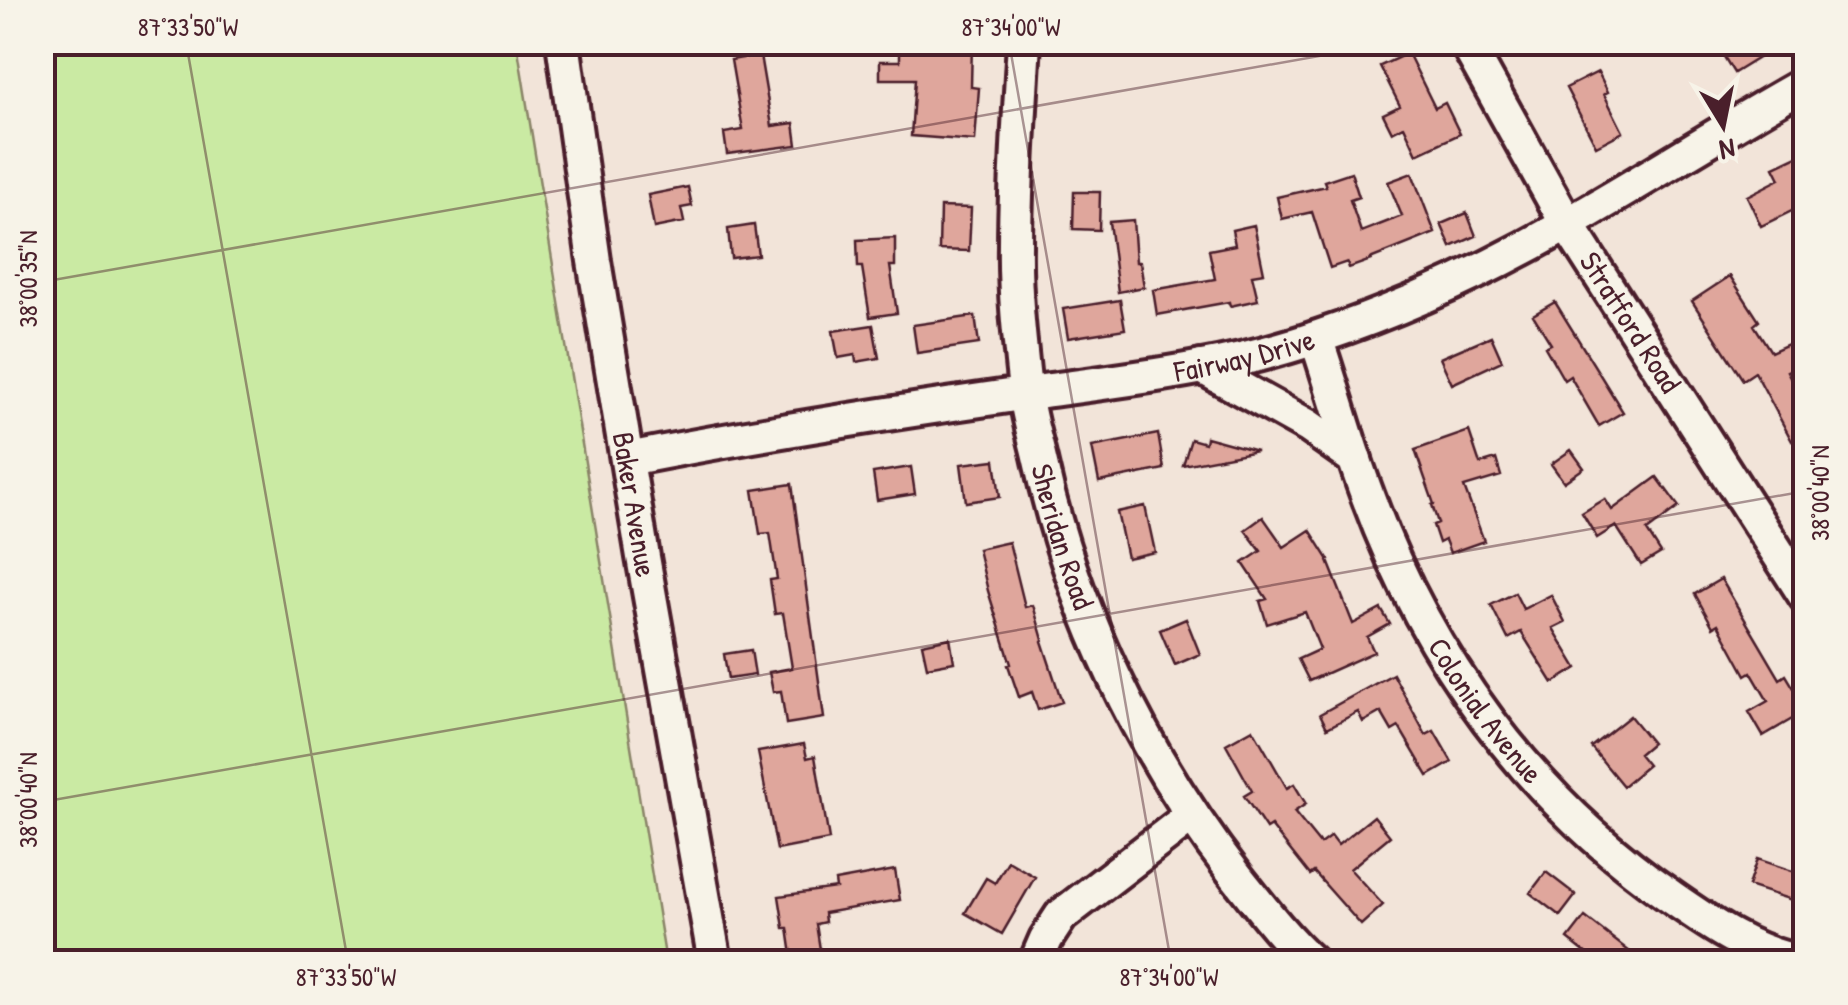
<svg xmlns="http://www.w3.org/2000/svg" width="1848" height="1005" font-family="'Patrick Hand',sans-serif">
  <rect width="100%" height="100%" fill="#f2e4d9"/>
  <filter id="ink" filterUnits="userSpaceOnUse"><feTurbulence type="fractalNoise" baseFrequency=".01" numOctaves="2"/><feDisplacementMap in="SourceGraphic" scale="20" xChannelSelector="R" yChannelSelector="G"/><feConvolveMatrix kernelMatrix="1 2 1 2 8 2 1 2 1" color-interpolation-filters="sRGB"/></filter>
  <g filter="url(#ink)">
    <!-- green -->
    <path fill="#caeaa3" stroke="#8a8467" stroke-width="2.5" d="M42,43h475l149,919h-623z"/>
    <!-- building -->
    <path fill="#dfa69c" stroke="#4a1f2b" stroke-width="2.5" d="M944,42h28l-1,45 8,1 -4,53 -64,-5 4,-57h-35v-18h20v-12h44z
      M1715,42h36l9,15 -26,16z
      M1408,53l27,55 10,-5 15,31 -43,20 -13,-28 -12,6 -9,-18 17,-8 -20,-40z
      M760,55l12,71 22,-3 3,22 -70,9 -3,-21 19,-3 -12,-70z
      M1598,72l10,20 -4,2 19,38 -27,14 -30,-58z
      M1806,152v52l-45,22 -14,-30 33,-17 -6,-12z
      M1351,172l8,25 -9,3 11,32 41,-16 -14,-34 24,-9 23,60 -65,26 1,1 -22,8 -2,-6 -17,6 -18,-56 -30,7 -5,-22 49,-11 -2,-5z
      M688,187l4,19 -11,2 3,14 -30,6 -6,-33z
      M1074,192h26l-1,38 -26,-1z
      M940,207l31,1 -2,43 -30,-1z
      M1467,213l9,23 -25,11 -10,-23z
      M1133,220l3,42h4l4,25 -26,5 -9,-70z
      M754,225l4,30 -27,3 -3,-29z
      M1254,225l10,48 -12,2 6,25 -28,6 -1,-4 -72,13 -4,-25 62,-11 -6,-29 26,-5 -3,-15z
      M895,238v28h-5l7,47 -27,4 -8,-50h-4l-1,-27z
      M1730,276l29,45 -5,4 17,27 35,-16v26l-19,9 19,35v28l-14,7 -37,-69 -12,8 -51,-79z
      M1120,300l5,29 -57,9 -5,-29z
      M1555,302l68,110 -24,14 -29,-50 -6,4 -19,-33 6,-3 -18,-29z
      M975,316l4,28 -62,9 -4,-28z
      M873,325l6,33 -23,4 -1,-7 -17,3 -5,-27z
      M1491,336l11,25 -50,23 -12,-26z
      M1469,431l11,33 16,-5 5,17 -37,11 20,54 -34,12 -5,-13 -6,3 -6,-18 5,-2 -6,-18 2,-1 -19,-54z
      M1158,434l6,35 -65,13 -7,-35z
      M1206,437l51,14 -74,14 8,-26 14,4z
      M1571,450l13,18 -20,14 -13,-18z
      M995,460l5,37 -34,5 -5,-38z
      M911,467l4,27 -38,6 -4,-27z
      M1657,477l22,30 -32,24 14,22 -20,12 -25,-39 -19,12 -15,-25 23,-14 7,11z
      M792,484l32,234 -38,6 -5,-33 -8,1 -4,-20 23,-4 -9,-55 -8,1 -5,-34 7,-1 -7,-46 -10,1 -7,-44z
      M1145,506l10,46 -28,6 -10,-46z
      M1263,517l21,30 26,-17 19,30 -1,1 25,63 28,-15 9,15 -23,13 7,15 -65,29 -11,-22 22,-10 -15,-37 -38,12 -7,-23 7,-2 -24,-36 18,-12 -16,-21z
      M1009,542l16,65 8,-2 10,35 -1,1 20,61 -24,8 -6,-18 -13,5 -11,-32 3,-1 -23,-73 -10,-42z
      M1721,579l59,100 6,-4 20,33v3l-43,25 -14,-24 19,-11 -17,-29 -5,3 -28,-51 -5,3 -18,-33z
      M1515,593l8,16 28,-14 14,27 -12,6 24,40 -24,15 -32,-51 -13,7 -17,-34z
      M1186,619l14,35 -25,11 -15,-35z
      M950,638l4,24 -27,5 -5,-23z
      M751,650l4,25 -27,4 -4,-25z
      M1393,674l33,61 8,-4 18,31 -24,14 -29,-49 -7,4 -11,-19 -18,10 -5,-10 -31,16 -7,-14z
      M1630,716l22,27 -13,11 9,11 -25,21 -32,-39z
      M1253,729l34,59 7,-4 12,20 -12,8 26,32 11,-8 7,9 36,-29 16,20 -40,33 33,36 -22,20 -47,-53 -4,3 -39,-49 -5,3 -22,-33 8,-5 -26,-47z
      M804,744l3,14 8,-2 14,84 -52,10 -19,-98z
      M1757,859l47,16 -9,26 -47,-15z
      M1008,861l27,16 -33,57 -37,-21 21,-35 9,5z
      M895,870l5,30 -76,13 1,9 -9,2 6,38h-29l-5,-34h-4l-5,-32 57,-8 -1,-7z
      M1546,872l30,23 -16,21 -30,-23z
      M1585,917l58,45h-46l-29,-23z"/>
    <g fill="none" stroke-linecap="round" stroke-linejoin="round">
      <defs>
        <g id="minor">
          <path id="s1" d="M563,42l31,219 49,296 72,405"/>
          <path id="s2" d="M1024,42c-4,68 -9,136 -9,204 -1,46 5,98 10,144 2,22 9,44 14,66 33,153 102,297 198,421 23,29 46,60 74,85"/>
          <path id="s3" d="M1466,42l101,182 239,373"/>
          <path d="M1804,42l2,3"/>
          <path id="s4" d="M1316,338c18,53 32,107 52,159 59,160 160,301 302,399 40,28 84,59 134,66"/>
          <path d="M1202,367l106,59 47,33"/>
          <path id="s5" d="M628,459c130,-26 262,-46 394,-65 99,-14 201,-24 296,-57 72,-24 141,-54 208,-90 95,-51 185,-111 280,-164"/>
          <path d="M1036,962l10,-23 15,-23 131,-101"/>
        </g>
      </defs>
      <!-- minor casing -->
      <use href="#minor" stroke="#4a1f2b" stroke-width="40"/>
      <!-- minor -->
      <use href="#minor" stroke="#f7f3e8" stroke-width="32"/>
    </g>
  </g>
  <!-- ticks -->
  <path fill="none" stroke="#4a1f2b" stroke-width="2.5" stroke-opacity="0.45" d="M186,42l162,920M1009,42l162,920M42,282l1356,-240M42,802l1764,-311"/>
  <g text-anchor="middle" stroke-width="9" stroke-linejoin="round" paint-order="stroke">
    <!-- street labels -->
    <g font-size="30" fill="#4a1f2b" stroke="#f7f3e8">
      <text dy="10" stroke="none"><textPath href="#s3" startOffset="325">Stratford Road</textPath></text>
      <text dy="10" stroke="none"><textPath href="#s5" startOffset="625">Fairway Drive</textPath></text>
      <text dy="10" stroke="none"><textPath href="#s1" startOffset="468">Baker Avenue</textPath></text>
      <text dy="10" stroke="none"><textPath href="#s2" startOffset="500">Sheridan Road</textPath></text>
      <text dy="10" stroke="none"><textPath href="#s4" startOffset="412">Colonial Avenue</textPath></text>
    </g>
  </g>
  <!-- margin -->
  <rect width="1848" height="1005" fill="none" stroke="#f7f3e8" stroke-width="110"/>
  <!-- north arrow -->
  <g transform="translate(1723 125) rotate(170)" stroke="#f7f3e8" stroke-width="8" paint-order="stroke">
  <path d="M0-8L18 38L0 25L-18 38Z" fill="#4a1f2b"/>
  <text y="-15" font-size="28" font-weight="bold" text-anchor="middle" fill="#4a1f2b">N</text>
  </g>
  <rect x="55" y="55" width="1738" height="895" fill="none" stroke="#4a1f2b" stroke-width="4"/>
  <g font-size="25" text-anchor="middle" fill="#4a1f2b">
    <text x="188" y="36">87°33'50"W</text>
    <text x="1011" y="36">87°34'00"W</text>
    <text transform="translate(28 279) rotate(-90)" y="9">38°00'35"N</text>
    <text transform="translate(1820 493) rotate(-90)" y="9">38°00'40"N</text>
    <text transform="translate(28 800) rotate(-90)" y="9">38°00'40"N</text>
    <text x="346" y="986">87°33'50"W</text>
    <text x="1169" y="986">87°34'00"W</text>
  </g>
</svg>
